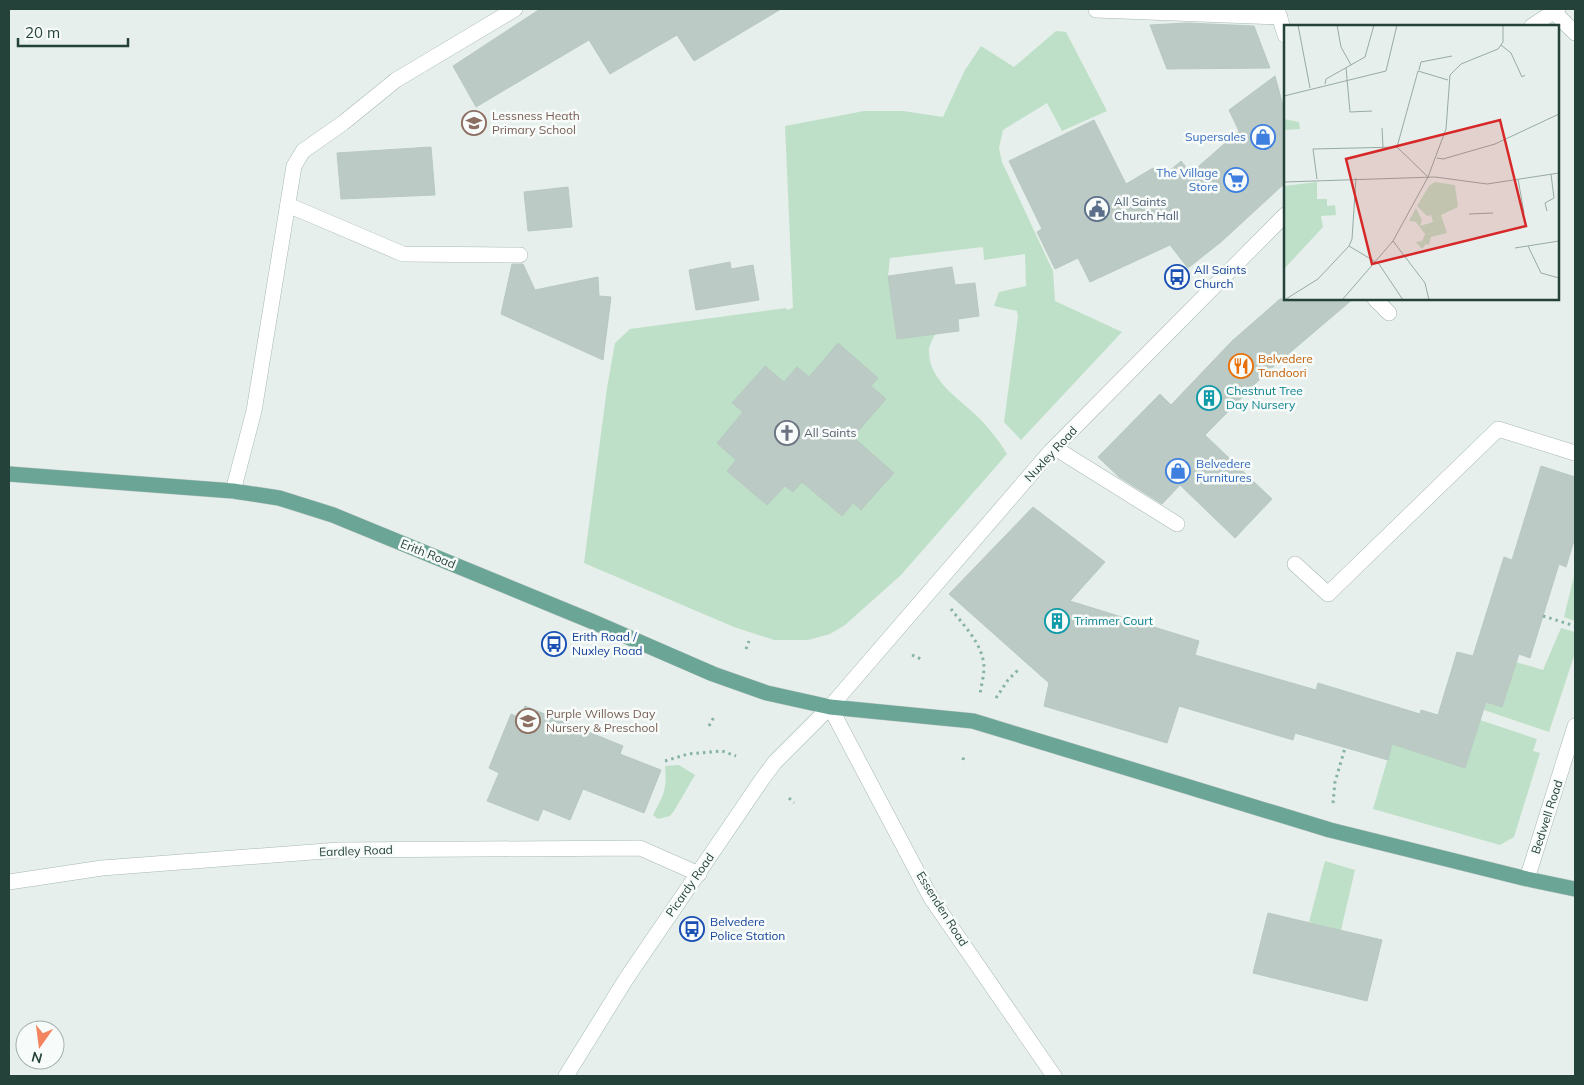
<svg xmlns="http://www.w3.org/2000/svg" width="1584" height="1085" font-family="Mulish,sans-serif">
  <rect width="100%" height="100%" fill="#e6efeb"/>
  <!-- green -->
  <path fill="#bfe0c8" d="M1056,31l10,1 41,79 -45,20 -15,-28 -44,27 -4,18 3,14 51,109 2,30 67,31 -101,108 -17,-18 14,-105 -1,-6 -23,-5 5,-14 27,-6 -1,-32 -41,6 -1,-13 -93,11 -2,18 9,63 38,-5c-2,5 -5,10 -6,14 -2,31 28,49 47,67 12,12 22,24 31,39l-106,121 -56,50 -15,9 -22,6h-34l-40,-13 -150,-64 23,-175 8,-45 15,-14 156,-21 1,2 6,-2 -8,-182 79,-15h39l40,6 22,-47 16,-24 33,21z
    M1575,572v49l-11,-4z
    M1561,628l14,4v21l-26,79 -65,-22 2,-8 16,5 14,-45 27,8z
    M1480,720l57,19 -4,12 7,2 -26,84 -14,8 -127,-36 19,-65 73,23z
    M679,765l16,10 -21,36 -4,5 -12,3 -5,-4c11,-21 14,-25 12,-49z
    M1325,861l30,9 -14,60 -32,-8z"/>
  <!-- building -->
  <path fill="#bbcac4" stroke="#b8c9c2" d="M540,9h241l-87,52 -17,-26 -67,39 -21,-34 -113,67 -23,-41z
    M1187,23l67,3 16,42 -103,1 -17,-44z
    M1275,76l10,37v70l-64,59 -33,26 -18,-23 -80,37 -12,-24 -23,11 -18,-37 5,-3 -33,-68 85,-41 32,64 27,-16 7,11 21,-18 10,12 48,-42 -10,-21z
    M431,147l4,48 -94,4 -4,-46z
    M568,187l4,40 -44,4 -4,-39z
    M730,262l1,7 22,-4 6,35 -63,10 -7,-40z
    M512,264h11l12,26 63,-13 1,19 12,1 -8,63 -102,-46z
    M952,267l3,18 20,-2 4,33 -21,3 1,12 -62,8 -9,-63z
    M1280,299h73l-87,74 -61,62 67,64 -37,39 -55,-53 -18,19 -43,-27 -21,-20 62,-63 11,11 61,-64z
    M838,343l40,35 -7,8 15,13 -33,38 41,36 -33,37 -8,-7 -11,13 -40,-34 -9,10 -8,-6 -18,19 -40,-34 9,-11 -19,-17 26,-31 -11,-9 33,-37 19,16 13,-15 12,10z
    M1541,466l34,11v60l-9,30 -7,-3 -29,94 -11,-4 -17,53 -16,-5 -21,66 -73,-24 -4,16 -93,-27 -2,7 -114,-34 -12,37 -123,-37 5,-23 -100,-89 84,-87 72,55 -35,39 129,40 -4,14 121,35 2,-7 102,31 1,-4 17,5 19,-63 16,4 31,-99 8,3z
    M525,706l98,40 -3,8 41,16 -17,43 -61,-24 -13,31 -27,-11 -5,12 -51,-20 12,-28 -10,-5 22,-54 9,4z
    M1268,913l114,27 -15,61 -114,-28z"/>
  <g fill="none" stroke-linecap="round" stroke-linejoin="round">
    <defs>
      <path id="service" d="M1096,10l184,7
        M1375,299l14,14
        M1055,448l122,76
        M233,491l21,-80 40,-245 9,-15 40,-28 53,-43 119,-71
        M1295,564l33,30 170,-165 77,24"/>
      <path id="minor" d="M1277,9l8,26
        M1551,9l24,24
        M1532,26l26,-17
        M288,205l115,49 117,1
        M1527,879l48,-153
        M9,882l93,-14 237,-18 301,-2 59,26
        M1054,1076l-123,-178 -101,-191 221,-256 234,-236"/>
      <path id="secondary" d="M566,1076l60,-97 137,-201 12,-16 55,-55"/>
      <path id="primary" d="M9,474l224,17 46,7 54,17 258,106 122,53 54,19 63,14 143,14 357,109 197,49 48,10"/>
    </defs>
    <!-- service casing -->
    <use href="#service" stroke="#a8b8b2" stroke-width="16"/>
    <!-- minor casing -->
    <use href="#minor" stroke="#a8b8b2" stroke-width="16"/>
    <!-- secondary casing -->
    <use href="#secondary" stroke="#a4bbb3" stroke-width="16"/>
    <!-- primary casing -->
    <use href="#primary" stroke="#c2cac8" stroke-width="16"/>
    <!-- path -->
    <path stroke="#86b3a5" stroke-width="3" stroke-dasharray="2.5 4" stroke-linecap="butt" d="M951,609c13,17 32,35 33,58 0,9 -3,19 -4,28
      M1543,616l32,10
      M746,649l3,-8
      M912,655l11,5
      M996,698l12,-18 11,-11
      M709,726l5,-9
      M963,760l1,-5
      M665,761l23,-7 34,-3 14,5
      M789,798l5,5
      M1333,803l2,-21 10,-34"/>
    <!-- service -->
    <use href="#service" stroke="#fff" stroke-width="15"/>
    <!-- minor -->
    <use href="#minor" stroke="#fff" stroke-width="15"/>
    <!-- secondary -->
    <use href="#secondary" stroke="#fff" stroke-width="15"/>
    <!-- primary -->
    <use href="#primary" stroke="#6aa596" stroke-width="15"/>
  </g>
  <!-- icons -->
  <defs>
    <symbol id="school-ring" viewBox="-11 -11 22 22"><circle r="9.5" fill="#f7fbf9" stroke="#8d6e63" stroke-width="1.5"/><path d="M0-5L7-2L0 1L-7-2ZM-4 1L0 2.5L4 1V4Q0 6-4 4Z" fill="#8d6e63"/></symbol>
    <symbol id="shop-ring" viewBox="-11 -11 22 22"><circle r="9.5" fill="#f7fbf9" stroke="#3f7fe0" stroke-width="1.5"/><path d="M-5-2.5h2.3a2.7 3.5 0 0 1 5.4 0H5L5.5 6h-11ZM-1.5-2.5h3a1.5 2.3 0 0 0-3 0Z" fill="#3f7fe0"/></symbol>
    <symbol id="supermarket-ring" viewBox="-11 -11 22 22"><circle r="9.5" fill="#f7fbf9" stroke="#3f7fe0" stroke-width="1.5"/><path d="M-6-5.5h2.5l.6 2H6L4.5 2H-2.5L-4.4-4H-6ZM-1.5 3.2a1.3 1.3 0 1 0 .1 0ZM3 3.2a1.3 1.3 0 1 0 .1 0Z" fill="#3f7fe0"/></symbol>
    <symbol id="civic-ring" viewBox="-11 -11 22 22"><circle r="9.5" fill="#f7fbf9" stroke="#5c6f8a" stroke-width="1.5"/><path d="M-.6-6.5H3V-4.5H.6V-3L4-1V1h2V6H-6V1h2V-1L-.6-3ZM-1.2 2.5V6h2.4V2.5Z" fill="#5c6f8a"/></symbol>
    <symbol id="bus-ring" viewBox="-11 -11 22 22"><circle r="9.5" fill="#f7fbf9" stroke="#1a4fb4" stroke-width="1.5"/><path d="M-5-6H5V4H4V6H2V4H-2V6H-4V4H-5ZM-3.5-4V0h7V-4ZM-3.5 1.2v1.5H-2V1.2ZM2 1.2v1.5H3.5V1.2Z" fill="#1a4fb4"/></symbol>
    <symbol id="restaurant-ring" viewBox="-11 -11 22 22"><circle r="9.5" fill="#f7fbf9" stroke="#e8710a" stroke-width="1.5"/><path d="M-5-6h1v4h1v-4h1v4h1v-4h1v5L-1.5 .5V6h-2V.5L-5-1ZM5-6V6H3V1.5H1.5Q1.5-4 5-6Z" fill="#e8710a"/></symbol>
    <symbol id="building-ring" viewBox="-11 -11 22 22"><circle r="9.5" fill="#f7fbf9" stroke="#0f9aa8" stroke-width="1.5"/><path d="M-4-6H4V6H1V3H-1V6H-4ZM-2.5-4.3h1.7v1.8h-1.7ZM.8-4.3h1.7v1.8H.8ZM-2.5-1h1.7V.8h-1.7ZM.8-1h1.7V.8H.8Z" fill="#0f9aa8"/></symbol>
    <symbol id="church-ring" viewBox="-11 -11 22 22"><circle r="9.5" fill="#f7fbf9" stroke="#6b7280" stroke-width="1.5"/><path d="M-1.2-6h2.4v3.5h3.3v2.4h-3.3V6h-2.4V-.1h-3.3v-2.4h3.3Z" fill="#6b7280"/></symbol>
  </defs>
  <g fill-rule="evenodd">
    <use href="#school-ring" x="460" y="109" width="28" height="28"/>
    <use href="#shop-ring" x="1249" y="123" width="28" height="28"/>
    <use href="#supermarket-ring" x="1222" y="166" width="28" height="28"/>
    <use href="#civic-ring" x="1083" y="195" width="28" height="28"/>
    <use href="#bus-ring" x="1163" y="263" width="28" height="28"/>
    <use href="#restaurant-ring" x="1227" y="352" width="28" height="28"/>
    <use href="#building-ring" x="1195" y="384" width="28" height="28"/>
    <use href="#church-ring" x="773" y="419" width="28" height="28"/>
    <use href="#shop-ring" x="1164" y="457" width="28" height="28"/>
    <use href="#building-ring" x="1043" y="607" width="28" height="28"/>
    <use href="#bus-ring" x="540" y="630" width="28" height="28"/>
    <use href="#school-ring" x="514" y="707" width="28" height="28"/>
    <use href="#bus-ring" x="678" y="915" width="28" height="28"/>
  </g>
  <g text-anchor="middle" stroke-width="5" stroke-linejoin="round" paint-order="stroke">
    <!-- education labels -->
    <g font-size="12" fill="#785e54" stroke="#f7fbf9" text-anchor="start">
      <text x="492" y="120">Lessness Heath<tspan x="492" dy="14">Primary School</tspan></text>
      <text x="546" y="718">Purple Willows Day<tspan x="546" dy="14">Nursery &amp; Preschool</tspan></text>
    </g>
    <!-- shop labels -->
    <g font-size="12" fill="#366cbe" stroke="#f7fbf9" text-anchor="end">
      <text x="1246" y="141">Supersales</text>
      <text x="1218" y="177">The Village<tspan x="1218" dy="14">Store</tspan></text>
      <text x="1196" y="468" text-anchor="start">Belvedere<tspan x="1196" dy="14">Furnitures</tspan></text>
    </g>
    <!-- service labels -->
    <g font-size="12" fill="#4e5e75" stroke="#f7fbf9" text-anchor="start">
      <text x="1114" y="206">All Saints<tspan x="1114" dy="14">Church Hall</tspan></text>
    </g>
    <!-- transit labels -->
    <g font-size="12" fill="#164399" stroke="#f7fbf9" text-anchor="start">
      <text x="1194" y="274">All Saints<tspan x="1194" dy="14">Church</tspan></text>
      <text x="572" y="641">Erith Road /<tspan x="572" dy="14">Nuxley Road</tspan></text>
      <text x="710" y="926">Belvedere<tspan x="710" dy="14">Police Station</tspan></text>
    </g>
    <!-- food labels -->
    <g font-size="12" fill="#c56008" stroke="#f7fbf9" text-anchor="start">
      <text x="1258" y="363">Belvedere<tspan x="1258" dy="14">Tandoori</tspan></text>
    </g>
    <!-- culture labels -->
    <g font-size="12" fill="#0d838f" stroke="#f7fbf9" text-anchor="start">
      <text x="1226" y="395">Chestnut Tree<tspan x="1226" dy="14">Day Nursery</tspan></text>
      <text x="1074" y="625">Trimmer Court</text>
    </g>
    <!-- worship labels -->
    <g font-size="12" fill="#5b616d" stroke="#f7fbf9" text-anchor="start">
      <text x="804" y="437">All Saints</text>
    </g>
    <!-- street labels -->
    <g font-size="12" fill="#24423a" stroke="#f7fbf9">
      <text transform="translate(1051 454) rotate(-47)" y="4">Nuxley Road</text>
      <text transform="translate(428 554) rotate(22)" y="4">Erith Road</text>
      <text transform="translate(1547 817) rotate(-72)" y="4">Bedwell Road</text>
      <text transform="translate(356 851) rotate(-2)" y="4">Eardley Road</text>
      <text transform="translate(690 885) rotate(-55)" y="4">Picardy Road</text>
      <text transform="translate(942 909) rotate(58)" y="4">Essenden Road</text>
    </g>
  </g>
  <!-- overview -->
  <g transform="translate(1284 25)">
    <rect width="275" height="275" fill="#e6efeb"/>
    <path d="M0,94l15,3 1,7 -16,1zM33,157v17h10v7l8,-1 1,10 -15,1 2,11 -39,42v-83zM151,157l20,3 3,22 -17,8 6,18 -16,4 -2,8 -3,-1 -4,5 -6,-7 6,-1 3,-7 -9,-12 -7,-1 7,-13 6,12 -2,6 13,-4 -2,-7 -4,1 -10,-10 12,-20z" fill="#bfe0c8"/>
    <path fill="none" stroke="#98aaa4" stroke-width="1" d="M14,0l12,63M53,0l4,22 10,18M217,20l10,8 11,24 3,-2M62,43l4,44 22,-1M135,45l2,-8 31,-6M41,59l1,-5 39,-22 9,-32M0,71l102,-25 11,-46M98,103l1,19M113,122l21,-76 30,9M153,133l6,1 52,-15 64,-30M144,152l18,-48 4,-54 11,-11 37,-15 5,-7v-17M33,154l-4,-30 84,-2 31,30 -35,64 -51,59M234,154l6,34M0,157l151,-5 52,7 72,-11M263,186l-2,-8 9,-5 -3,-24M185,189l24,-1M109,216l32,42 4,17M65,221l30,18 24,36M244,221l13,27 18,5M231,223l44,-7M2,274l32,-20 31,-33 3,-7 4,-61"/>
    <path fill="#d62828" fill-opacity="0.15" stroke="#d62828" stroke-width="2.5" d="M216,95l26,106 -154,38 -26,-105z"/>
    <rect width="275" height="275" fill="none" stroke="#24423a" stroke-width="2.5"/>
  </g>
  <!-- border -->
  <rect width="1584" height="1085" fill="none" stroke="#24423a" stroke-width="20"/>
  <!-- north arrow -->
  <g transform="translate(40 1045) rotate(194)"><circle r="24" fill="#f7fbf9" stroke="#a3b1ad"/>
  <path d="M0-4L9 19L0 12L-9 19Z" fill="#f4845f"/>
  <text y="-8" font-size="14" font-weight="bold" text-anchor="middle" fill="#24423a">N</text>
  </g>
  <!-- scale -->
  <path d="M18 38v8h110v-8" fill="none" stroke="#24423a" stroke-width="2.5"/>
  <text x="25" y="38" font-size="15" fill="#24423a" stroke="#f7fbf9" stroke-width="4" paint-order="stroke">20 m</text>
</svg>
